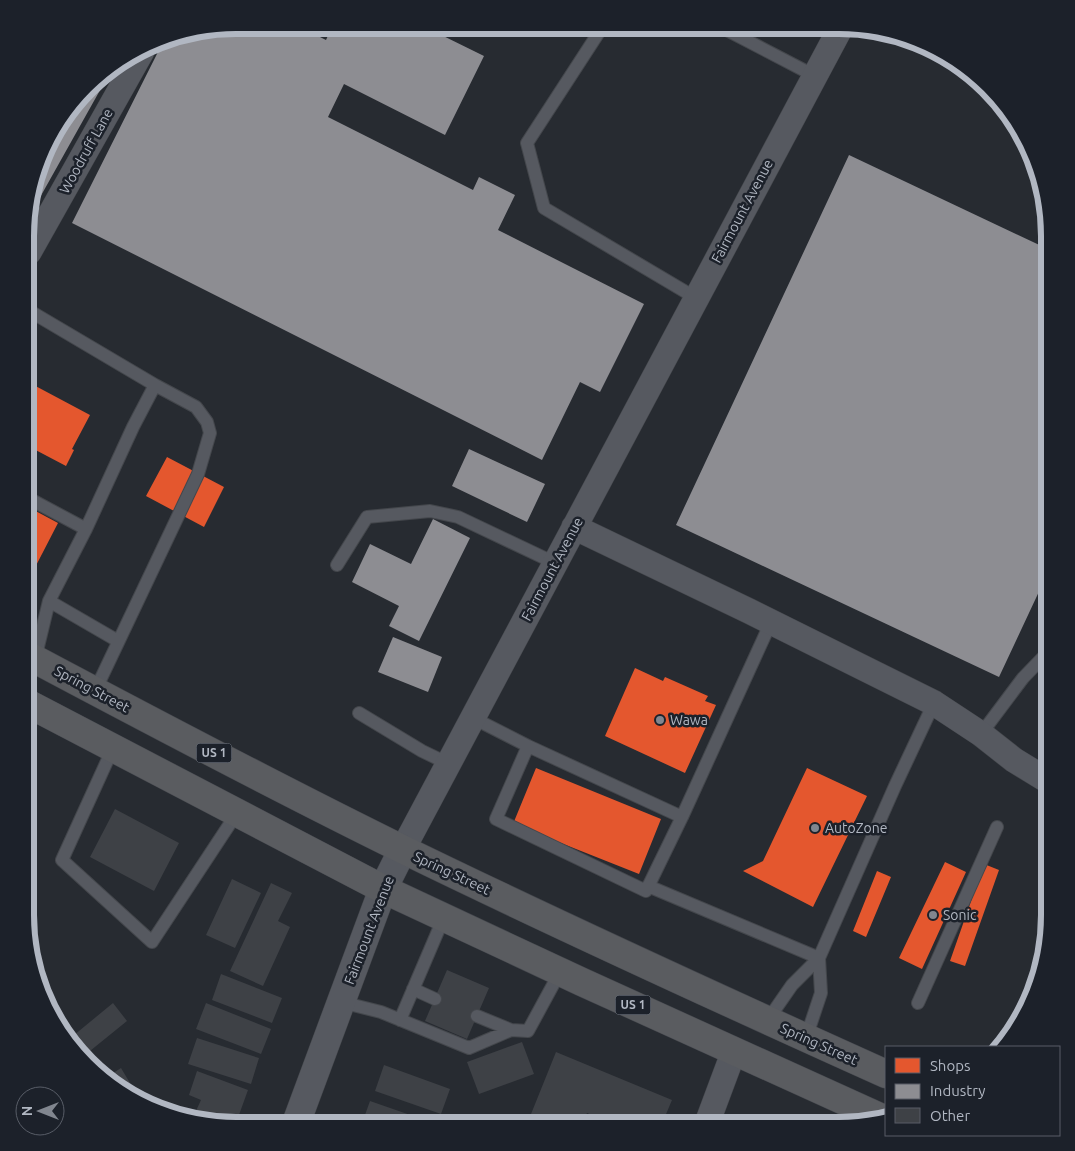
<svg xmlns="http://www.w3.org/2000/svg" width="1075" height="1151" font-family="Ubuntu,sans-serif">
  <rect width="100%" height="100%" fill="#272b31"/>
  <!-- shops -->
  <path fill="#e4572e" d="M28,382l62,33 -18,34 2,1 -8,16 -38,-20z
    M167,457l57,30 -20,40 -58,-31z
    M30,508l28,15 -31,60v-71z
    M635,668l28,13 2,-4 43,19 -3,5 11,4 -31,68 -80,-37z
    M536,768l125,51 -22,55 -126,-50z
    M807,768l60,28 -54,111 -70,-36 20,-10z
    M945,862l21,10 -44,97 -23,-11z
    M984,864l15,6 -34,96 -15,-5z
    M877,871l14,6 -25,60 -13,-6z"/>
  <!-- industry -->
  <path fill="#8d8d92" d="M235,25h61l30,15 7,-15 90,1 61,30 -39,79 -101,-51 -16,33 145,73 6,-13 36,18 -17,35 146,74 -44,88 -20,-10 -38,78 -470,-237 93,-185z
    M113,67l-84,150v-22l24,-65 44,-53z
    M849,155l201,95v318l-51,109 -323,-152z
    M469,449l76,35 -18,38 -75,-36z
    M433,519l37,19 -51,103 -30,-15 10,-20 -47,-24 18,-38 41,20z
    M393,637l49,20 -14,35 -50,-20z"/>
  <!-- building -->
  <path fill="#3e4146" d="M115,809l64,34 -25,48 -64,-34z
    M232,879l29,14 -26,55 -29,-13z
    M271,883l21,10 -14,28 12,6 -27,59 -33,-15z
    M447,970l42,18 -22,51 -42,-18z
    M221,974l61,24 -10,25 -60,-23z
    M43,991l12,15 -5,4 -9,-17z
    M113,1003l14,18 -42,34 -17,-15z
    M206,1003l65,26 -10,25 -65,-25z
    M57,1014l15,20 -6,4 -5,-5 -8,-16z
    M197,1038l62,20 -8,26 -63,-20z
    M522,1042l12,32 -55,20 -12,-32z
    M556,1052l116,48 -11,26h-43l-31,-13 -6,13h-35l-17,-7z
    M384,1065l66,24 -9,25 -66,-23z
    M121,1068l12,20 -8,5 -18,-16z
    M197,1071l51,19 -13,36h-6l-34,-13 6,-13 -12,-5z
    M370,1101l69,24v1h-78z
    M738,1115l18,7 -1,4h-21z"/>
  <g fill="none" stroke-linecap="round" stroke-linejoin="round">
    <defs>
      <path id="service" d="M603,26l-76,117 17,65 152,90
        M719,26l96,50
        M28,310l127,75 -22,42 -47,102 -37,72 -14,58
        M28,498l58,31
        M337,565l30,-48 63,-6 28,6 97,46
        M49,601l69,40
        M95,691l103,-217 12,-41 -3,-11 -11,-15 -41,-22
        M359,713l63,38 27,13
        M473,718l55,28 154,71 -36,74 -150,-72 32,-73
        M981,734l42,-56 27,-28
        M113,748l-51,112 90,82 85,-129
        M682,817l89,-195
        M648,886l171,72
        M413,989l22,10
        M341,1002l40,10 88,36 42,-18
        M918,1003l79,-176
        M477,1016l34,14 17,1 32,-59
        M400,1020l44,-103
        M767,1021l25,-36 27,-27 76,-172 39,-83
        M806,1038l15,-45 -2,-35"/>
      <path id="minor" d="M29,252l113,-201
        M574,527l175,84 185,92 47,31 33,26 36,22
        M403,849l438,-822
        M706,1126l28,-75"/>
      <path id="tertiary" d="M295,1126l88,-237 20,-40"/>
      <path id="trunk" d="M27,655c124,66 249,132 375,194 160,78 322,152 484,225
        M27,703l356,186 199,93 302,137"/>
    </defs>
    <!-- service casing -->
    <use href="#service" stroke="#44474c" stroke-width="14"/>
    <!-- minor casing -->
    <use href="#minor" stroke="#44474c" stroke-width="26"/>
    <!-- tertiary casing -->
    <use href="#tertiary" stroke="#44474c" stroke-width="29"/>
    <!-- trunk casing -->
    <use href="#trunk" stroke="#44474d" stroke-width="29"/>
    <!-- service -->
    <use href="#service" stroke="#565960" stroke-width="12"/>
    <!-- minor -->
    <use href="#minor" stroke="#565960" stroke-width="25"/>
    <!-- tertiary -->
    <use href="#tertiary" stroke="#565960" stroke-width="28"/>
    <!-- trunk -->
    <use href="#trunk" stroke="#5a5c60" stroke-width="28"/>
  </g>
  <!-- markers -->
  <g fill="#81868f" stroke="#1c212a" stroke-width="2">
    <circle cx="660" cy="720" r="5"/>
    <circle cx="815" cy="828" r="5"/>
    <circle cx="933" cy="915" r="5"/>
  </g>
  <g text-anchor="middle" stroke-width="5" stroke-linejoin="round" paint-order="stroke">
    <!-- shield labels -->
    <g fill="#1c212a" stroke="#848a94" stroke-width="1">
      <rect x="196.5" y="743.5" width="35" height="19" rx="4"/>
      <rect x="615.5" y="995.5" width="35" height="19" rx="4"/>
    </g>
    <g font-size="12" font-weight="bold" fill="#b1b7c2">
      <text x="214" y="757">US 1</text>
      <text x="633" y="1009">US 1</text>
    </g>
    <!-- street labels -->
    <g font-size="14" fill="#b1b7c2" stroke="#1c212a">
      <text transform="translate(86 151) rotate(-61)" y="5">Woodruff Lane</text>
      <text transform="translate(742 211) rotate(-62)" y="5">Fairmount Avenue</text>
      <text transform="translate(552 569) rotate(-62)" y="5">Fairmount Avenue</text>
      <text transform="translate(92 689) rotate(28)" y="5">Spring Street</text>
      <text transform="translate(452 873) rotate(25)" y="5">Spring Street</text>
      <text transform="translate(369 930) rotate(-69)" y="5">Fairmount Avenue</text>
      <text transform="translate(819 1044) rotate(24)" y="5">Spring Street</text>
    </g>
    <!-- poi labels -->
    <g font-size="14" fill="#b1b7c2" stroke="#1c212a" text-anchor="start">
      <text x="670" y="725">Wawa</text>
      <text x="825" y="833">AutoZone</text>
      <text x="943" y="920">Sonic</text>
    </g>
  </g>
  <!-- crop -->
  <path d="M0 0H1075V1151H0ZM236 34H839A202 202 0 0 1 1041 236V915A202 202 0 0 1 839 1117H236A202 202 0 0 1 34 915V236A202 202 0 0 1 236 34Z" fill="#1c212a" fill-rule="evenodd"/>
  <path fill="none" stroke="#b1b7c2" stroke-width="6" d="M236 34H839A202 202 0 0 1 1041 236V915A202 202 0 0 1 839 1117H236A202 202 0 0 1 34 915V236A202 202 0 0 1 236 34Z"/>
  <!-- legend -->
  <rect x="885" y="1046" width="175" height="90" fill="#1c212a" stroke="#585d67"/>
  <rect x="895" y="1058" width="25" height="15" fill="#e4572e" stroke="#585d67"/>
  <text x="930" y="1071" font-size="15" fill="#b1b7c2">Shops</text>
  <rect x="895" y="1084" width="25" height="15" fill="#8d8d92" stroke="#585d67"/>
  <text x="930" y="1096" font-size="15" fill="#b1b7c2">Industry</text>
  <rect x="895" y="1108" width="25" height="15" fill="#3e4146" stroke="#585d67"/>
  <text x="930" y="1121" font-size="15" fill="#b1b7c2">Other</text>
  <!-- north arrow -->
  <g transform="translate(40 1111) rotate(270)"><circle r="24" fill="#1c212a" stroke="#585d67"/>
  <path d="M0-4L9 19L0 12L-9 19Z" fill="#81868f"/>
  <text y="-8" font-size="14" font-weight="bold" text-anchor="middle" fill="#b1b7c2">N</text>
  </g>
</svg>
